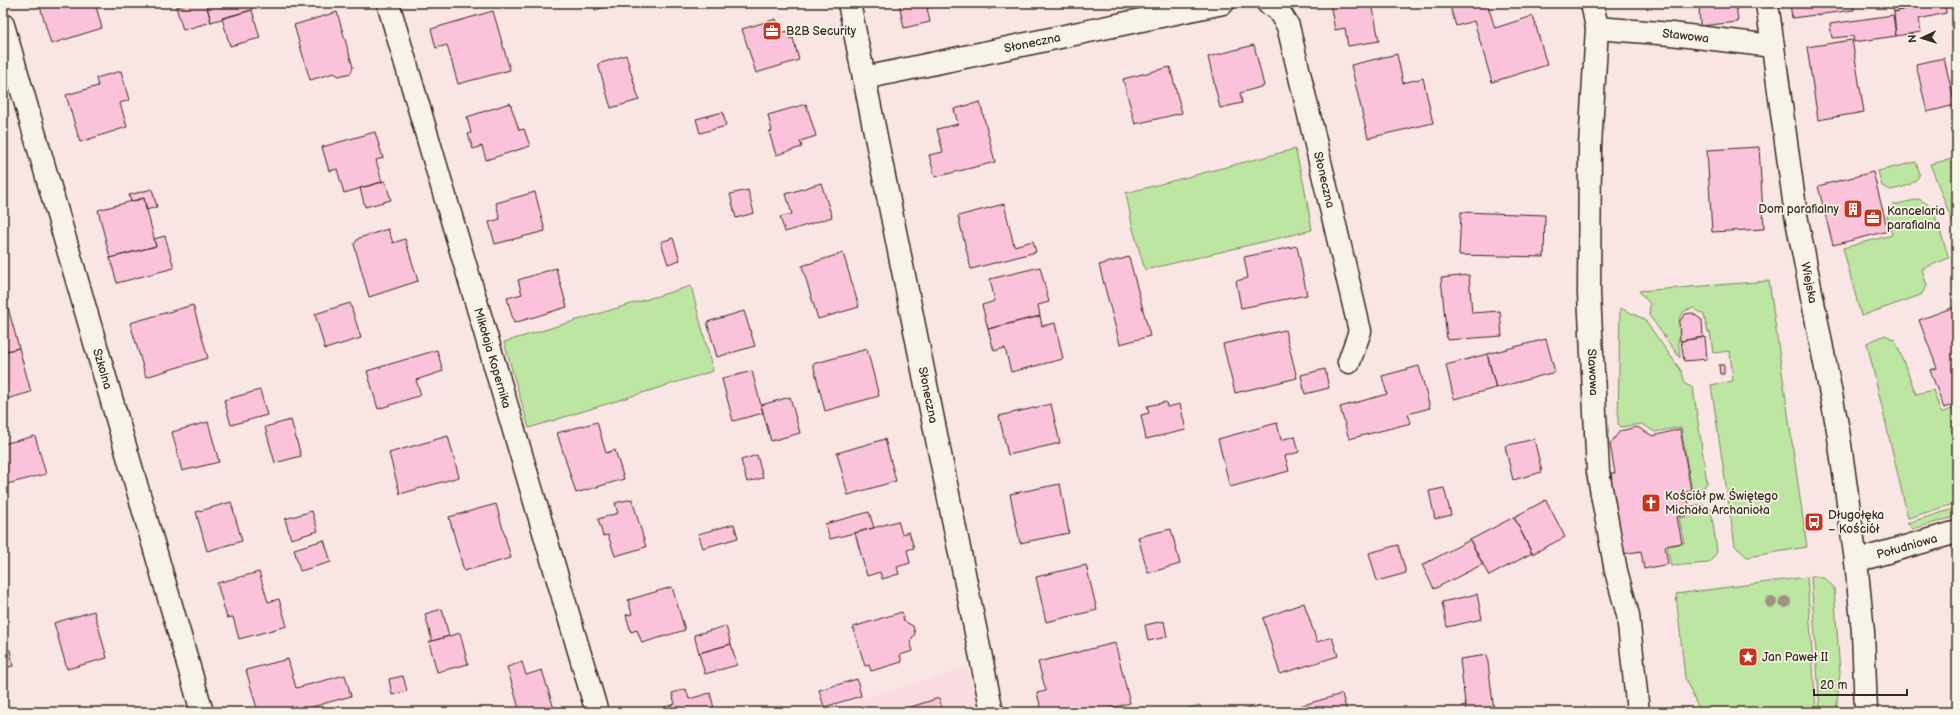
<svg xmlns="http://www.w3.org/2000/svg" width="1960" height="715" font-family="'Balsamiq Sans',sans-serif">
  <rect width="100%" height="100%" fill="#f8e5e4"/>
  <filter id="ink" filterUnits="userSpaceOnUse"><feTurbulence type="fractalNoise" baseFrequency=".025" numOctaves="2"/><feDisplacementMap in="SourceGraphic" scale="8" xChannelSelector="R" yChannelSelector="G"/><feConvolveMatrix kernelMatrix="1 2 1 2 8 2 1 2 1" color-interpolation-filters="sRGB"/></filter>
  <g filter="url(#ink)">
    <!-- built -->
    <path fill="#f9dbe1" d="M967,668l11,44h-160z"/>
    <!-- green -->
    <path fill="#bde6a2" stroke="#7c8860" d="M1295,149l9,36 8,45 -167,40 -12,-41 -7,-36z
      M1957,158v75l-27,-69z
      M1916,162l4,12c-6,12 -17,13 -29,16l-9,-4 -4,-15z
      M1919,199l13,8 17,51 -27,11 5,17 -6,9 -60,21 -18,-68 49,-13 -5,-19 6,-11z
      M1769,281l38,266 -60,10 -12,-11 -24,-161 22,-4 -3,-30 -17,2 -3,-21h-2l-4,-17 -10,-7 -10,3 -5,8 3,18 -4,2 2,19 -31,-43 1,-11 -11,-13z
      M691,286l22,85 -184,57 -25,-86z
      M1620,308l24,11 38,53 3,12 8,4 14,95 -6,8 -9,1 -11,-65 -26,5 -13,-8 -21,3 -3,-3z
      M1885,335l10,5 21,54 17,-4 8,23 16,-6v96l-49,15 -41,-175z
      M1702,504l9,5 6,43 -8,11 -38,3 -4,-20 17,-3 -5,-25 14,-2 -2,-10z
      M1957,508v8l-44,13 -6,-6z
      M1807,577l9,135h-116l-15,-34 -9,-84z
      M1811,577c12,-1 16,2 23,11l6,85 -4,39h-16z
      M1200,705l2,7h-27z"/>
    <!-- building -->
    <path fill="#fbc3db" stroke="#3b2a1e" d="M39,3h56l7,25 -51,16z
      M191,3h15l5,19 -28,8 -7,-23z
      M206,3h44l2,7 -41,12z
      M593,3h22l1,1 -21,6z
      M899,3h47v1l-19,4 3,14 -26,6z
      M987,3h35l-34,6z
      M1330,3h42l7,38 -31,5 -3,-18 -10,2z
      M1449,3h38l8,25 38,-12 14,49 -55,17 -18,-61 -18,5z
      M1699,3h37l2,19 -38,4z
      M1790,3h63l1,7 -62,8z
      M1892,3h28v2l-26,7z
      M1930,3h15l1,10 -27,6 2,13 -25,4 -2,-24z
      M252,10l8,28 -30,8 -8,-28z
      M493,11l17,59 -52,14 -11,-39 -11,3 -5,-19z
      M337,12l16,55 -2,6 -12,3 -5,-3 -24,7 -16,-55z
      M1893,15l3,21 -42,6 -1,-6 -21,2 -2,-14z
      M776,19l4,15 7,-3 3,8 3,-1 6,22 -43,13 -14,-44z
      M1852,40l12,72 -46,8 -11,-73z
      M1254,45l10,41 -24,7 2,10 -22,5 -12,-51z
      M1397,54l6,29 20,-5 10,45 -65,15 -17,-73z
      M626,55l13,45 -28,8 -13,-44z
      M1944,58l11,47 -28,7 -11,-48z
      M1170,67l12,46 -47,11 -12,-45z
      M121,71l8,29 -9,3 7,24 -47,15 -14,-47 32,-9 -2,-8z
      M980,102l15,60 -60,15 -6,-22 14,-3 -6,-23 21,-5 -4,-15z
      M510,103l9,27 5,-1 6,17 -44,14 -4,-14 -9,3 -5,-15 3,-1 -4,-16z
      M806,104l10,32 -16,5 2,6 -26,8 -7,-23 3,-1 -4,-16z
      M723,112l3,14 -26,7 -4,-14z
      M375,132l8,26 -7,2 6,22 -38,11 -7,-24 -8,2 -7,-24z
      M1759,147l5,82 -52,3 -5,-82z
      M1873,172l15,59 -55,14 -15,-59z
      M385,181l6,19 -26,7 -5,-19z
      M821,183l11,34 -47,15 -5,-15 12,-3 -6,-20z
      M152,189l5,18 -11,3 -2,-12 -13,4 -2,-7z
      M748,190l6,23 -18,5 -6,-24z
      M535,192l10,39 -50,13 -6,-22 11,-3 -4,-16z
      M144,198l12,48 -46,12 -12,-48z
      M1004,204l10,42 19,-5 3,11 -65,17 -13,-53z
      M1461,212l84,3 -1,42 -85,-2z
      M388,229l5,14 12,-4 13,42 -49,16 -15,-53 5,-6z
      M165,236l9,32 -57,15 -7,-25 46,-12 -2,-7z
      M673,238l7,22 -12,4 -7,-22z
      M1297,246l10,49 -66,13 -5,-27 12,-3 -4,-21z
      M843,253l16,54 -41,12 -16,-53z
      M1129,257l21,79 -30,8 -21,-79z
      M1040,267l9,35 -11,3 2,11 -52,13 -6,-24 13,-4 -5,-22z
      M556,268l11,39 -53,16 -7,-25 15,-4 -4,-14z
      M1469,275l3,38 28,-2 2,25 -55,4 -6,-62z
      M350,303l11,35 -36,11 -10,-35z
      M7,304l12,44 -16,4v-47z
      M193,305l15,53 -62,19 -16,-54z
      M1957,306v97l-13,5 -14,-38 7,-2 -18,-48z
      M744,311l11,35 -38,11 -10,-35z
      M1692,313l10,7 1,17 -23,4 -1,-19 6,-8z
      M1040,316l2,10 13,-3 8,36 -52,13 -6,-24 -11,3 -6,-22z
      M1285,330l12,48 -62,15 -12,-49z
      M1705,337l2,22 -23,2 -3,-20z
      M1546,339l9,33 -59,16 -9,-34z
      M19,348l12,44 -28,8v-48z
      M867,349l12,47 -54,15 -12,-47z
      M437,350l6,21 -27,9 5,15 -43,14 -11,-38z
      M1487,354l9,34 -42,11 -8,-34z
      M1719,365h5v9h-4z
      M1419,366l11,42 -22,6 3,9 -62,16 -9,-32 47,-13 -5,-18z
      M1325,369l4,19 -24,6 -4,-19z
      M752,371l11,42 -30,8 -11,-42z
      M260,390l7,25 -36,10 -7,-25z
      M790,397l10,36 -29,8 -10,-36z
      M1166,402l1,5 13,-3 6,26 -40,9 -5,-24 8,-2 -2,-7z
      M1051,404l9,39 -52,12 -9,-39z
      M291,420l10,36 -26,7 -10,-36z
      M208,422l11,40 -37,9 -10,-39z
      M597,422l9,31 9,-3 9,29 -48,14 -19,-60z
      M1277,423l4,17 14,-4 4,16 -14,4 4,15 -59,16 -12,-48z
      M1637,427l16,9 27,-7 11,61 -5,2 5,22 -14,3 5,26 -17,3 3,18 -24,5 -3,-18 -18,3 -13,-75h2l-1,-6h4l-5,-29 10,-13z
      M35,436l11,38 -43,11v-41z
      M448,436l11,41 -59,17 -11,-41z
      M885,439l11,42 -48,14 -11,-42z
      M1534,439l8,33 -29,8 -8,-34z
      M757,455l6,23 -16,4 -6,-22z
      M1060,484l9,49 -49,10 -10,-49z
      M1444,488l7,27 -16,4 -6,-28z
      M632,499l14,48 -31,9 -7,-21 -5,1 -5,-17 20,-6 -3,-10z
      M1546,500l19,37 -33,17 -18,-37z
      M231,502l11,39 -35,10 -11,-39z
      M496,504l15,54 -47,13 -15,-54z
      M312,511l6,20 -27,8 -6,-20z
      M869,512l5,16 -44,11 -5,-15z
      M1514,517l18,36 -43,23 -19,-36z
      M898,521l4,13 7,-2 5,16 -7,2 3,13 -13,4 2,7 -17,5 -2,-7 -13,4 -12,-43z
      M734,524l4,14 -35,10 -5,-14z
      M1171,529l9,35 -32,9 -10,-36z
      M324,540l7,22 -31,9 -6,-22z
      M1470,540l13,24 -49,25 -12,-24z
      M1398,545l8,28 -29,8 -8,-28z
      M1086,565l11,45 -51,12 -10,-45z
      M259,572l9,30 11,-3 8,27 -48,13 -6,-22 -6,1 -10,-35z
      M672,587l13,43 -43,13 -5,-13 -6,2 -5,-17 6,-1 -4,-14z
      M1477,594l5,25 -35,8 -5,-25z
      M1304,603l13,39 15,-5 6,19 -58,18 -17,-56z
      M442,609l7,27 -17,5 -7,-27z
      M94,611l13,47 -40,11 -13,-46z
      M902,612l2,9 9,5 2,8 -5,7 3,10 -13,4 2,7 -31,9 -2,-6 -4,1 -12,-39z
      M1164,621l3,16 -19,4 -3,-16z
      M726,626l5,18 -32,9 -5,-18z
      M460,633l8,31 -31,8 -8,-30z
      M1115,643l15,60 -33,9h-5l-2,-5 -21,5h-27l-5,-19 9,-2 -8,-29z
      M731,644l6,21 -32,9 -6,-21z
      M10,650l3,16 -10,2v-17z
      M1487,655l7,56 -28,1 -6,-53z
      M288,659l8,29 49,-13 6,21 -50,14 1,2h-44l-12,-42z
      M522,662l4,13 16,-5 13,42h-35l-13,-45z
      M403,676l4,15 -15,4 -3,-16z
      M857,679l4,17 -37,11 -5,-17z
      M686,689l3,10 21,-6 5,19h-52l-1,-4 13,-4 -3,-11z
      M1342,694l5,18h-50l-1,-5z
      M939,698l4,14h-48z
      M1249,708l1,4h-14z"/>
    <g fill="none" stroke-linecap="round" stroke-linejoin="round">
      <defs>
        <g id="street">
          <path id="s1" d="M388,3l209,709"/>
          <path id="s2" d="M849,3l143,709"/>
          <path id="s3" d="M1268,3l10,7 10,16 72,305 -11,31"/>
          <path id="s4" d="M1592,3l5,25 -7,118 -1,148 9,178 18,99 12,44 10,97"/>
          <path id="s5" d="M3,25l199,687"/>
          <path id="s6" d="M1597,28l74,6 102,12"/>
          <path id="s7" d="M864,78l359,-75"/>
          <path id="s8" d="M1856,561l101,-29"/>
        </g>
        <g id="secondary">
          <path id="s9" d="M1767,3l29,212 42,215 18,131 7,71 3,80"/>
        </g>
      </defs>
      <!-- street casing -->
      <use href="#street" stroke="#3b2a1e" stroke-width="25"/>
      <!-- secondary casing -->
      <use href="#secondary" stroke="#3b2a1e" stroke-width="25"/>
      <!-- street -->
      <use href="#street" stroke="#f7f3e8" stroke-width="22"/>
      <!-- secondary -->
      <use href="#secondary" stroke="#f7f3e8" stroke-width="22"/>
    </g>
    <!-- trees -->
    <g fill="#9e9385">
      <circle cx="1771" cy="602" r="6"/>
      <circle cx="1785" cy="602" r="6"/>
    </g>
  </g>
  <!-- icons -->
  <defs>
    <symbol id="office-square" viewBox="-11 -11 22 22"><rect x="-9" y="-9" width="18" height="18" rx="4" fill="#c8321e" stroke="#f7f3e8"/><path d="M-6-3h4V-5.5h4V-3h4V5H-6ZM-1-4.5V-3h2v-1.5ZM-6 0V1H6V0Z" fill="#fff"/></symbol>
    <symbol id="building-square" viewBox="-11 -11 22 22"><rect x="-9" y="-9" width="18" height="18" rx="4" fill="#c8321e" stroke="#f7f3e8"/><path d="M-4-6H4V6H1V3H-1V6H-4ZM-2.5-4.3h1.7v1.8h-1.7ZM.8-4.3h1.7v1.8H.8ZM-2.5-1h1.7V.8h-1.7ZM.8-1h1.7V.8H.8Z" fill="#fff"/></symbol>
    <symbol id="church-square" viewBox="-11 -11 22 22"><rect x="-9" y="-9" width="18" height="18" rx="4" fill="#c8321e" stroke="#f7f3e8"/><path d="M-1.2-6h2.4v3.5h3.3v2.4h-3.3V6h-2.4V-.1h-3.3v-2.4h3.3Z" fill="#fff"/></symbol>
    <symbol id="bus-square" viewBox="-11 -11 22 22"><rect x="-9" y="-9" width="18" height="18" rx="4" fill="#c8321e" stroke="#f7f3e8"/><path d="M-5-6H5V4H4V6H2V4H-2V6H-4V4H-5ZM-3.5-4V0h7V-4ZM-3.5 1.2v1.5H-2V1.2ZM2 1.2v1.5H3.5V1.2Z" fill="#fff"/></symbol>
    <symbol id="sight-square" viewBox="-11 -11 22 22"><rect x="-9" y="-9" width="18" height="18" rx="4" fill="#c8321e" stroke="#f7f3e8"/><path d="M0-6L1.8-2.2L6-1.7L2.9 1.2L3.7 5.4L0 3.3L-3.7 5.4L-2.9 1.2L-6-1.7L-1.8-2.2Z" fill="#fff"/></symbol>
  </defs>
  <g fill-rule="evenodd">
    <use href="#office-square" x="761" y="20" width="22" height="22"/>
    <use href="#building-square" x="1842" y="198" width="22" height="22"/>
    <use href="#office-square" x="1862" y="207" width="22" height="22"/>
    <use href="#church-square" x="1640" y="492" width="22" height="22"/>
    <use href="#bus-square" x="1803" y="511" width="22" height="22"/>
    <use href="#sight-square" x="1737" y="646" width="22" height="22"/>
  </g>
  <g text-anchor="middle" stroke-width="3.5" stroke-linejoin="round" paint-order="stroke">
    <!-- poi labels -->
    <g font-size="12" fill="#3b2a1e" stroke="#f7f3e8" text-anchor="start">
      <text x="786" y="35">B2B Security</text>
      <text x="1839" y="213" text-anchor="end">Dom parafialny</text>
      <text x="1887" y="215">Kancelaria<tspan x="1887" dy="14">parafialna</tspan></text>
      <text x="1665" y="500">Kościół pw. Świętego<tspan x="1665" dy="14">Michała Archanioła</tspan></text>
      <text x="1828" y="519">Długołęka<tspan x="1828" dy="14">– Kościół</tspan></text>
      <text x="1762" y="661">Jan Paweł II</text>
    </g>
    <!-- street labels -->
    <g font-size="12" fill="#3b2a1e" stroke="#f7f3e8">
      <text dy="4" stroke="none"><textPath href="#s6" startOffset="89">Stawowa</textPath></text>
      <text dy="4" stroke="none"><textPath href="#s7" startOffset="172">Słoneczna</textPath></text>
      <text dy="4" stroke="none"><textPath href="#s3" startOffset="189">Słoneczna</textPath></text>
      <text dy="4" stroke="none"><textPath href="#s9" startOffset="283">Wiejska</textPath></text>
      <text dy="4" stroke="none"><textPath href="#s1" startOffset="370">Mikołaja Kopernika</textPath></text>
      <text dy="4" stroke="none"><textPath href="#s5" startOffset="358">Szkolna</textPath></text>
      <text dy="4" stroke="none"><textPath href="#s4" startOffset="370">Stawowa</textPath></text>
      <text dy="4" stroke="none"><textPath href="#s2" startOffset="400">Słoneczna</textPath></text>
      <text dy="4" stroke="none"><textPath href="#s8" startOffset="53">Południowa</textPath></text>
    </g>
  </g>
  <!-- margin -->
  <rect width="1960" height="715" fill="none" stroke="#f7f3e8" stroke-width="16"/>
  <rect x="8" y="8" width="1944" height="699" fill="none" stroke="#3b2a1e" stroke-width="1.5" filter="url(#ink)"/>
  <!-- north arrow -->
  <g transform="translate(1922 38) rotate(266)" stroke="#f7f3e8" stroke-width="3" paint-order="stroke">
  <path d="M0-3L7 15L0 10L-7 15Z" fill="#3b2a1e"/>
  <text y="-6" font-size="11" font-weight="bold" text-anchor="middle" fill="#3b2a1e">N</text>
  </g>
  <!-- scale -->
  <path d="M1814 689v6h93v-6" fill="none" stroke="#3b2a1e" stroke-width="2"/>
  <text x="1820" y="689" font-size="12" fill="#3b2a1e" stroke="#f7f3e8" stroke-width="3" paint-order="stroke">20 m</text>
</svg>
